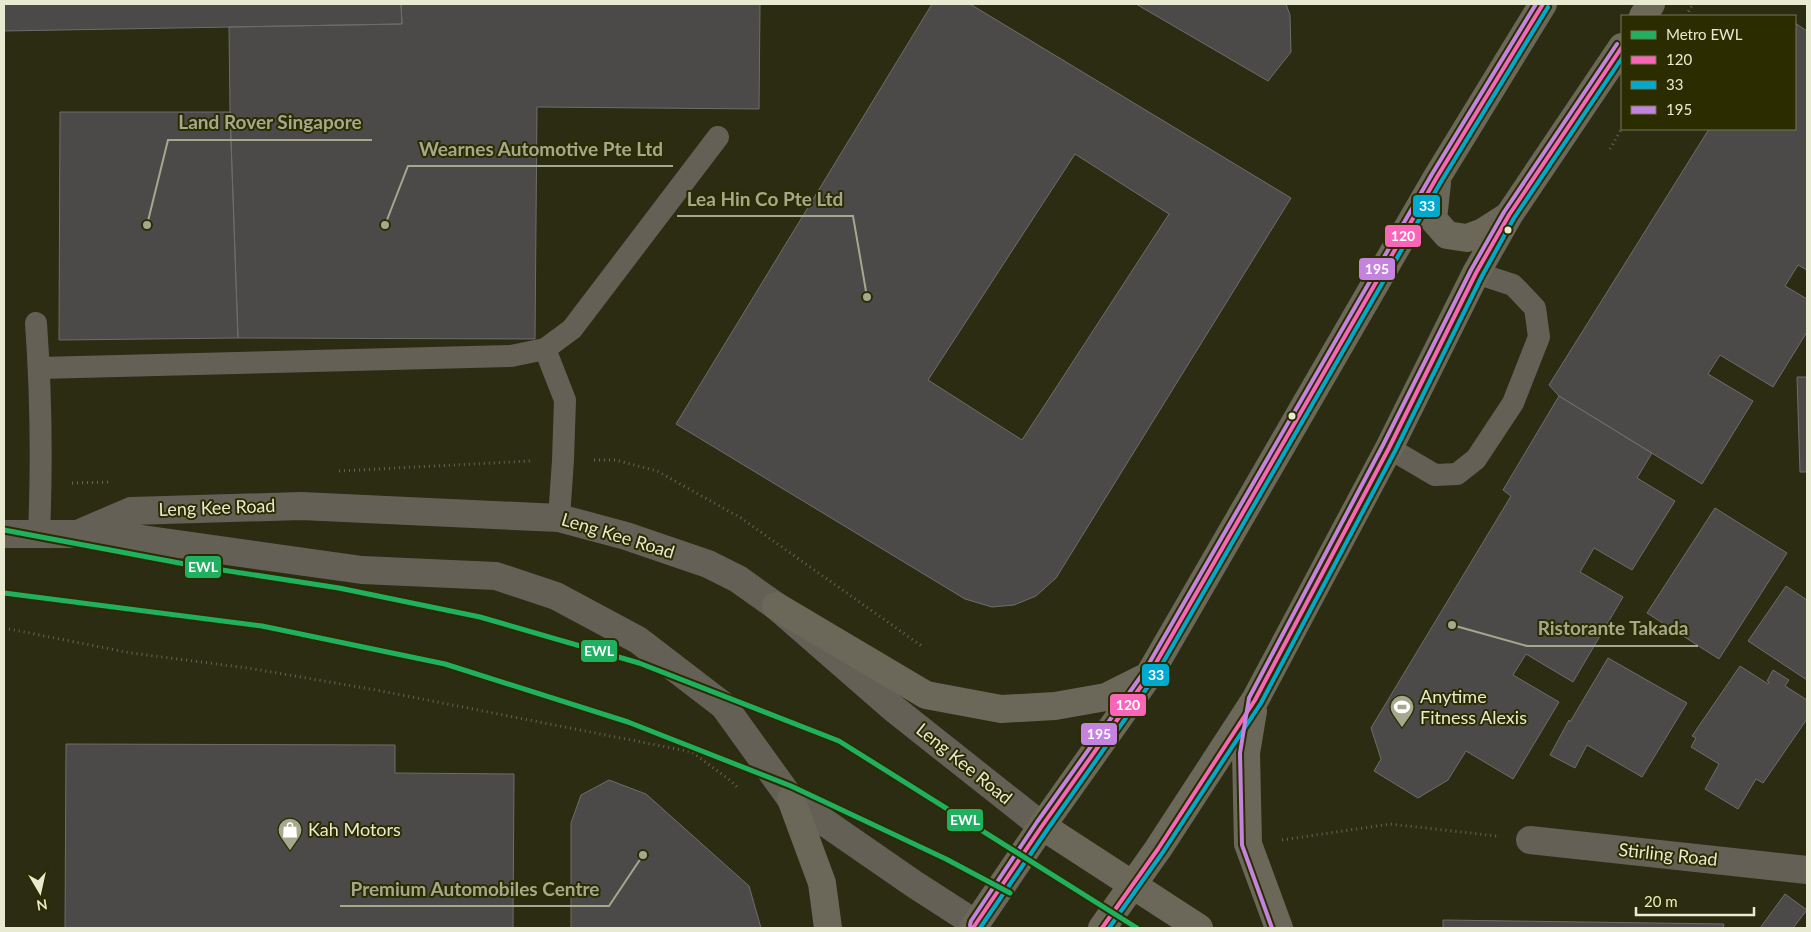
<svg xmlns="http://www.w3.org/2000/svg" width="1811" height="932" font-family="Lato,sans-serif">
  <rect width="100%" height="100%" fill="#2b2c12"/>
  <!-- building -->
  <path fill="#4b4a49" stroke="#6e6d6a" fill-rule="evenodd" d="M4,4h397l1,20 -398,7z
    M401,4h359l-1,105 -222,-2 -2,232 -297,-1 -8,-226 -1,-85 173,-3z
    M932,4h38l321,194 -235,380 -20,18 -22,9 -22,2 -27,-8 -289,-175zM1075,154l94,60 -147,226 -94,-60z
    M1136,4h150l4,11 1,37 -23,29z
    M1795,23l12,8v239l-9,-5 -13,21 22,13v33l-34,55 -53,-32 -12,19 45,27 -51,83 -143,-88 -10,-11 160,-256h86z
    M60,112h170l8,226 -179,2z
    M1797,377h10v95h-7z
    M1559,396l93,57 -15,25 38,23 -43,69 -38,-22 -14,24 43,25 -50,85 -47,-28 -13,21 46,27 -46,77 -47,-28 -18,29 -30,18 -44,-27 7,-12 -10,-31 140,-232 -8,-6z
    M1715,508l72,45 -68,106 -72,-46z
    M1786,586l21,14v80l-59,-39z
    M1608,658l79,45 -45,74 -55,-32 -12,23 -25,-13 19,-35 1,2z
    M1740,666l28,18 1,-2 -2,-1 6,-11 16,10 -4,6 22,14v19l-44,64 -7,-4 -18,30 -33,-20 14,-25 -28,-17 5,-9 -4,-2z
    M66,744l329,1v28l119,1 -1,154h-448z
    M609,780l37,14 103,92 12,42h-190v-105l10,-28z
    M1785,894l22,16 -14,18h-33z
    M1443,920l281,4 -1,4h-280z"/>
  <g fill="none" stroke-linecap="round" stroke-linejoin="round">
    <!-- path -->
    <path stroke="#666359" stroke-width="3" stroke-dasharray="1 4" stroke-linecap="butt" d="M1686,16l7,-12
      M1610,149l12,-21
      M594,460h21l42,11 84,47 182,129
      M339,471l191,-10
      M72,483l36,-1
      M4,628l127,25 117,15 128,22 316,62 39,29 6,6
      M1282,840l108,-16 107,12"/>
    <!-- service -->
    <path stroke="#646056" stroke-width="22" d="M36,323c5,70 6,141 3,211
      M545,349l20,51 -2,60 -4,58
      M39,368l472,-12 34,-7 27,-20 146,-192
      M1389,448l46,27 22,-1 19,-15 37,-56 26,-66 -4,-29 -22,-23 -37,-12"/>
    <!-- minor -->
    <path stroke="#646056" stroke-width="28" d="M1530,840l277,30"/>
    <!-- tertiary -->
    <path stroke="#646056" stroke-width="28" d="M82,532l49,-21 170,-5 258,12 67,18 82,28 30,15 38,27 117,102 149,118
      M4,534h73l51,3 234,33 134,6 60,20 82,44 86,66 67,93 123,85 62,40"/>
    <!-- primary -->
    <path stroke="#6c6859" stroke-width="28" d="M1643,16l8,-12
      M1437,183l-4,36 14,16 20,3 16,-6 25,-16
      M776,606l150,89 75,14 54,-3 51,-9 40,-20
      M1253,711l-7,42 2,91 31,84
      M791,799l31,84 6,45
      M1042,826l157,102
      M973,928l69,-102 107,-151 288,-498 106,-173
      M1102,928l56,-79 97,-149 134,-252 87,-175 33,-58 113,-168"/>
    <defs>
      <path id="bus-1" d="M973,928l69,-102 107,-151 288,-498 106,-173
        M1102,928l56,-79 97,-149 134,-252 87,-175 33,-58 113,-168"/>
      <path id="bus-2" d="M980,928l67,-98 107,-152 288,-498 106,-173
        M1109,928l54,-76 98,-149 134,-252 87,-175 32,-58 108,-160"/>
      <path id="bus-3" d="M971,928l-1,-3 1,-4 66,-99 107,-150 288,-498 104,-170
        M1272,928l-30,-83 -2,-92 9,-55 134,-253 88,-175 33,-58 113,-168"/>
    </defs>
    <!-- bus-1 casing -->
    <use href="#bus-1" stroke="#2b2d00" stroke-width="8"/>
    <!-- bus-2 casing -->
    <use href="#bus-2" stroke="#2b2d00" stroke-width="8"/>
    <!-- bus-3 casing -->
    <use href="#bus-3" stroke="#2b2d00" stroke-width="8"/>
    <!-- bus-1 -->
    <use href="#bus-1" stroke="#fa66b7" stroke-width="4"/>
    <!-- bus-2 -->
    <use href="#bus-2" stroke="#00a9ce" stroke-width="4"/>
    <!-- bus-3 -->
    <use href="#bus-3" stroke="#c483df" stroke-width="4"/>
    <defs>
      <path id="metro-1" d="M4,530l186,35 149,23 141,29 159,46 200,78 298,187
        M4,593l258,33 183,38 183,58 163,64 155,73 64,34"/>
    </defs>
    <!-- metro-1 casing -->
    <use href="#metro-1" stroke="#2b2d00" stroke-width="9"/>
    <!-- metro-1 -->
    <use href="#metro-1" stroke="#20b062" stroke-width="5"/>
  </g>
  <!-- icons -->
  <defs>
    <symbol id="stadium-pin" viewBox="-11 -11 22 30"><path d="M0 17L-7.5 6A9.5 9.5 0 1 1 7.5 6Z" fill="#a6a88e" stroke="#2b2d00"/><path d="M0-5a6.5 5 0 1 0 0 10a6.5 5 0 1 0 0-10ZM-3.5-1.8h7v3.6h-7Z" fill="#fff"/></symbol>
    <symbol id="shop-pin" viewBox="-11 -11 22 30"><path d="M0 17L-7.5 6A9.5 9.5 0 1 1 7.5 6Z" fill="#a6a88e" stroke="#2b2d00"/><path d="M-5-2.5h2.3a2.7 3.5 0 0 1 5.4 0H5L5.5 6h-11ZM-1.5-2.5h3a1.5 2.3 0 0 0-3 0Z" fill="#fff"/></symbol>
  </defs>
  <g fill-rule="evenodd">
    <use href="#stadium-pin" x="1388" y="693" width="28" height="38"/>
    <use href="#shop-pin" x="276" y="816" width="28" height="38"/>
  </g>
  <!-- markers -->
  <g fill="#e8ead1" stroke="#2b2d00" stroke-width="2">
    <circle cx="1508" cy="230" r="4.5"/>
    <circle cx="1292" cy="416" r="4.5"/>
  </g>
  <g text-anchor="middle" stroke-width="4" stroke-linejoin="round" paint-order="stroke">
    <!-- street labels -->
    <g font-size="18" fill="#e8ead1" stroke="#2b2d00">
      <text transform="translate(217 508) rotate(-2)" y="6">Leng Kee Road</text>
      <text transform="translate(618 536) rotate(17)" y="6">Leng Kee Road</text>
      <text transform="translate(964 764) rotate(39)" y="6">Leng Kee Road</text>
      <text transform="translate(1668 855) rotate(6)" y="6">Stirling Road</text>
    </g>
    <!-- poi labels -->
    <g font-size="18" fill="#e8ead1" stroke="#2b2d00" text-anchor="start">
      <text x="1420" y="703">Anytime<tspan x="1420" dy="21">Fitness Alexis</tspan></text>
      <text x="308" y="836">Kah Motors</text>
    </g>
  </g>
  <!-- callouts -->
  <path fill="none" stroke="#a6a88e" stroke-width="2" d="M147 225L168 140H372M385 225L408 166H673M867 297L853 216H677M1452 625L1527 646H1698M643 855L609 906H340"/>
  <g fill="#a6a88e" stroke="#2b2d00" stroke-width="2">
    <circle cx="147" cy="225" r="5"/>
    <circle cx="385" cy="225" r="5"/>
    <circle cx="867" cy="297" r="5"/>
    <circle cx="1452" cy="625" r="5"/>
    <circle cx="643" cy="855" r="5"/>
  </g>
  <g font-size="19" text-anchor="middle" font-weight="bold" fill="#a6a88e" stroke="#2b2d00" stroke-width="4" stroke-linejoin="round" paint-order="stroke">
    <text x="270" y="129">Land Rover Singapore</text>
    <text x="541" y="156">Wearnes Automotive Pte Ltd</text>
    <text x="765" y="206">Lea Hin Co Pte Ltd</text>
    <text x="1613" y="635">Ristorante Takada</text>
    <text x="475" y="896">Premium Automobiles Centre</text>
  </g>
  <g stroke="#2b2d00" stroke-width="2">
    <rect x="1412" y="194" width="29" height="24" rx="5" fill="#00a9ce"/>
    <rect x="1384" y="224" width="38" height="24" rx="5" fill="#fa66b7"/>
    <rect x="1358" y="257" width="38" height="24" rx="5" fill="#c483df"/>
    <rect x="184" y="555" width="38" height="24" rx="5" fill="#20b062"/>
    <rect x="580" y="639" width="38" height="24" rx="5" fill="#20b062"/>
    <rect x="1141" y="663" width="29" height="24" rx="5" fill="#00a9ce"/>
    <rect x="1109" y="693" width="38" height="24" rx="5" fill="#fa66b7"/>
    <rect x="1080" y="722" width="38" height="24" rx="5" fill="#c483df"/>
    <rect x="946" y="808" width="38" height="24" rx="5" fill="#20b062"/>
  </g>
  <g font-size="14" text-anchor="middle" font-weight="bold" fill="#fff">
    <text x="1427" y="211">33</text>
    <text x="1403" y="241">120</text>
    <text x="1377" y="274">195</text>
    <text x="203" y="572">EWL</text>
    <text x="599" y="656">EWL</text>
    <text x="1156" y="680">33</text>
    <text x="1128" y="710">120</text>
    <text x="1099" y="739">195</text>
    <text x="965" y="825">EWL</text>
  </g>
  <!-- border -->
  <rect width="1811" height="932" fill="none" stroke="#e8ead1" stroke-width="10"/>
  <!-- legend -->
  <rect x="1621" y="15" width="175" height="115" fill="#2b2d00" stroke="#777954"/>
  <rect x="1631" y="31" width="25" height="8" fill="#20b062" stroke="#777954"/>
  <text x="1666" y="40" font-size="15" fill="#e8ead1">Metro EWL</text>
  <rect x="1631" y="56" width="25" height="8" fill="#fa66b7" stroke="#777954"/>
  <text x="1666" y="65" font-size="15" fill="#e8ead1">120</text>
  <rect x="1631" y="81" width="25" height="8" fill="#00a9ce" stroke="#777954"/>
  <text x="1666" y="90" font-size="15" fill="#e8ead1">33</text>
  <rect x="1631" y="106" width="25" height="8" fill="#c483df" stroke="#777954"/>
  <text x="1666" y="115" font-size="15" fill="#e8ead1">195</text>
  <!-- north arrow -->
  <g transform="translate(40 892) rotate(171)" stroke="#2b2d00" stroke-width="4" paint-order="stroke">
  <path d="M0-4L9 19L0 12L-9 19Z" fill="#e8ead1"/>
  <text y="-8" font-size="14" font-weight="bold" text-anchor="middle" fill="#e8ead1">N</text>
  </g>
  <!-- scale -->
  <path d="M1636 907v8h118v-8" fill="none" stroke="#e8ead1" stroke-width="2.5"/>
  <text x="1644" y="907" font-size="15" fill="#e8ead1" stroke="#2b2d00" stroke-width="4" paint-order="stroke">20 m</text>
</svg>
